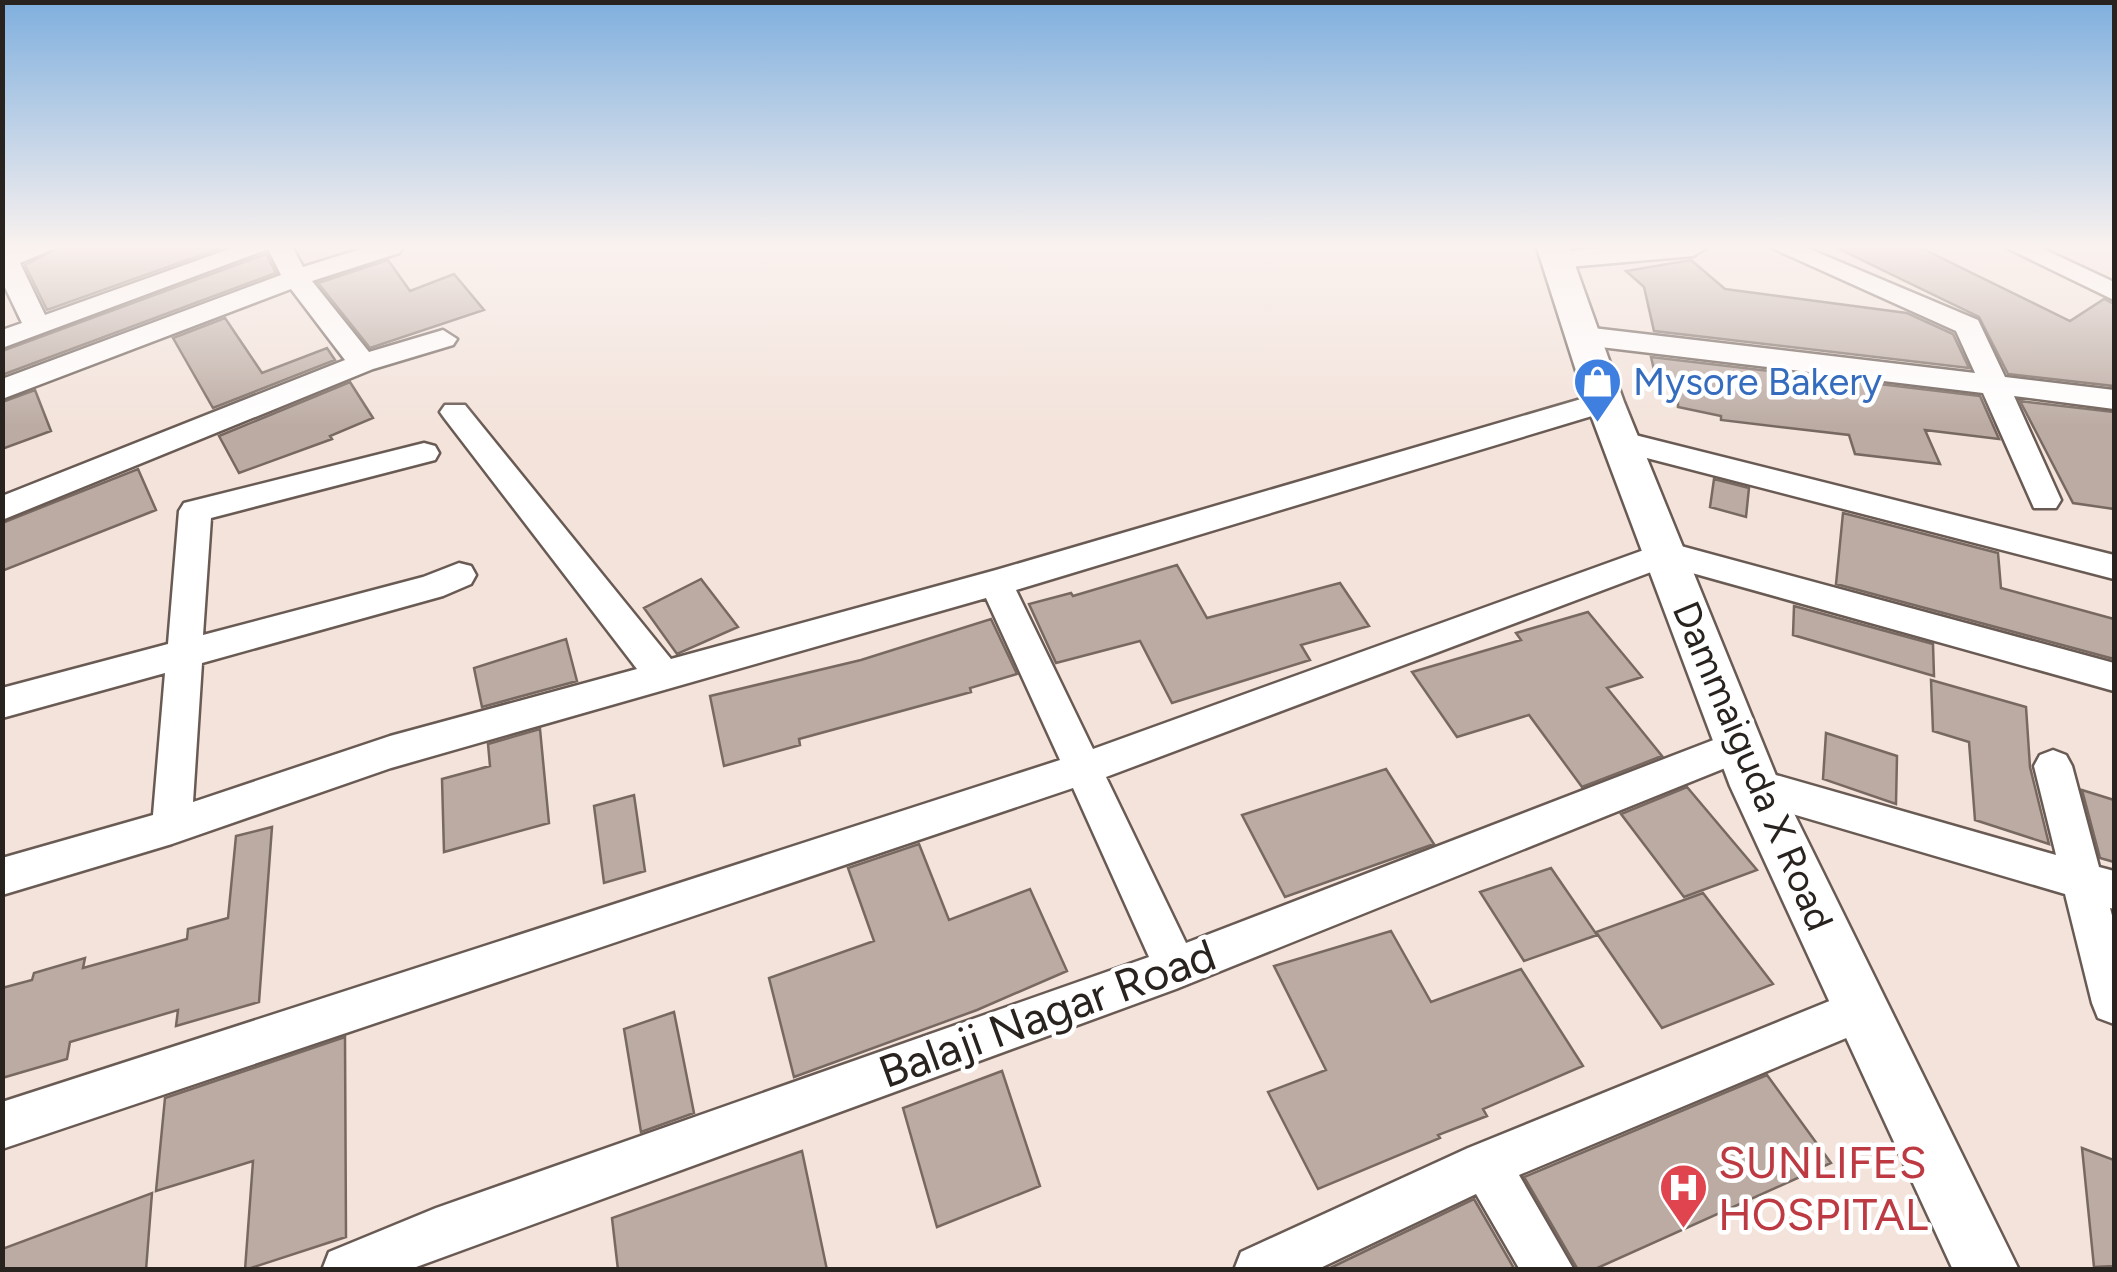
<svg xmlns="http://www.w3.org/2000/svg" width="2117" height="1272" font-family="Figtree,sans-serif">
  <rect width="100%" height="100%" fill="#f3e3db"/>
  <!-- building -->
  <path fill="#bbaba3" stroke="#776961" stroke-width="2.5" d="M58,248h163l-174,62 -22,-45z
    M1837,248h84l149,73 34,-22 10,5v82l-106,-12 -29,-57z
    M266,254l10,19 -274,102v-24z
    M388,260l22,31 44,-17 30,36 -114,38 -52,-65z
    M1691,260l34,29 182,24 46,21 16,34 -315,-37 -10,-44 -18,-16z
    M225,318l37,55 65,-25 8,12 -122,48 -40,-70z
    M1651,357l329,39 19,43 -74,-9 15,34 -85,-10 -6,-19 -128,-15v-4l-43,-9v-21l-21,-3z
    M350,382l23,36 -43,18 2,3 -93,34 -20,-37z
    M35,390l16,41 -49,18v-47z
    M2020,401l94,11v97l-41,-6z
    M138,469l18,41 -154,61v-48z
    M1714,479l35,9 -3,29 -36,-10z
    M1843,513l155,40 3,35 113,31v40l-278,-75z
    M1177,565l30,53 133,-35 29,43 -68,19 9,15 -138,43 -32,-62 -84,22 -27,-59 42,-11 2,3z
    M701,579l37,48 -61,27 -33,-46z
    M1794,606l139,38 1,32 -141,-41z
    M1588,612l54,65 -35,11 55,68 -80,31 -53,-72 -72,22 -45,-65 109,-32 -5,-7z
    M991,619l26,55 -47,14 1,4 -172,47 1,6 -76,21 -14,-70 151,-36z
    M566,639l11,42 -95,26 -8,-39z
    M1931,680l95,27 4,60 19,77 -74,-24 -6,-78 -36,-11z
    M540,729l9,94 -105,29 -2,-73 48,-13 -2,-22z
    M1826,733l71,23 -1,48 -73,-25z
    M1386,769l48,75 -149,53 -43,-82z
    M1687,787l70,83 -73,27 -63,-83z
    M2082,790l32,10v62l-14,-4z
    M634,795l11,76 -41,12 -10,-77z
    M272,827l-13,175 -83,24 2,-16 -108,32 -3,17 -65,19v-90l30,-8 2,-7 51,-15 -2,10 104,-29 1,-10 40,-11 8,-82z
    M919,844l30,76 81,-31 37,82 -90,39 -183,67 -25,-99 105,-37 -26,-73z
    M1551,868l46,67 -73,26 -44,-69z
    M1703,893l70,91 -111,44 -66,-96z
    M1391,931l40,71 90,-33 62,97 -100,43 4,7 -49,19 2,3 -122,51 -50,-97 58,-22 -52,-104z
    M674,1012l20,101 -53,19 -17,-103z
    M345,1037l1,200 -101,33 8,-109 -97,30 9,-93z
    M1002,1071l38,115 -103,41 -34,-119z
    M1767,1075l64,88 -238,107h-15l-54,-93z
    M2082,1148l32,12v106l-20,1z
    M802,1151l25,119h-209l-6,-52z
    M152,1193l-6,77h-144v-21z
    M1474,1199l41,71h-189l56,-27z"/>
  <g fill="none" stroke-linecap="round" stroke-linejoin="round">
    <defs>
      <path id="minor" d="M2,248h53l-35,15 25,52 187,-67h61l10,19 61,-19h39l-4,5 -87,28 57,71 74,-22 14,9 -4,6 -80,24 -371,151v-24l343,-136 -54,-71 -289,110v-20l279,-104 -13,-26 -266,99v-18l20,-7 -20,-42z
        M1605,248h101l-13,8 -136,12 -13,-8 13,-8z
        M1772,248h35l171,72 27,57 109,13v19l-100,-13 47,104 -5,8h-22l-51,-115 -399,-48 -14,-9 14,-9 391,46 -19,-42z
        M2007,248h34l73,34v18z
        M1605,392l15,10 -5,7 -599,181 77,159 573,-207 448,121v28l-447,-125 -561,211 80,166 556,-214 13,5 6,11 -6,11 -579,233 -768,281h-86l7,-18 107,-44 713,-251 -76,-169 -1071,361v-47l1058,-342 -74,-162 -595,170 -219,76 -170,51v-37l151,-43 12,-142 -163,45v-30l166,-44 11,-133 5,-8 240,-60 11,3 4,7 -4,7 -224,58 -8,117 220,-58 36,-14 12,3 5,9 -5,9 -28,12 -241,67 -9,139 197,-66 247,-67 -192,-250 -5,-7 5,-7h20l206,254 325,-89z
        M1623,432l491,123v24l-502,-130 -4,-7 4,-7z
        M2053,750l13,5 6,11 27,101 15,4v38l-4,-1 4,15v101l-16,-6 -6,-15 -27,-109 -310,-91 -14,-5 -5,-12 5,-12 14,-5 301,86 -22,-89 6,-11z
        M1859,989l16,7 6,15 -6,15 -356,149 55,95h-54l-44,-76 -160,76h-82l7,-18 227,-104z"/>
      <path id="tertiary" d="M1537,248h32l55,154 155,381 240,487h-66l-223,-484 -144,-384z"/>
    </defs>
    <!-- minor casing -->
    <use href="#minor" stroke="#695b54" stroke-width="5"/>
    <!-- tertiary casing -->
    <use href="#tertiary" stroke="#695b54" stroke-width="5"/>
    <!-- minor -->
    <use href="#minor" fill="#fff" fill-rule="evenodd"/>
    <!-- tertiary -->
    <use href="#tertiary" fill="#fff" fill-rule="evenodd"/>
  </g>
  <!-- sky -->
  <linearGradient id="sky" x2="0" y2="1"><stop stop-color="#7fafde"/><stop offset="0.58" stop-color="#faf2ef"/><stop offset="1" stop-color="#faf2ef" stop-opacity="0"/></linearGradient>
  <rect width="2117" height="426" fill="url(#sky)"/>
  <!-- icons -->
  <defs>
    <symbol id="shop-pin" viewBox="-11 -11 22 30"><path d="M0 17L-7.5 6A9.5 9.5 0 1 1 7.5 6Z" fill="#3f7fe0" stroke="#fff"/><path d="M-5-2.5h2.3a2.7 3.5 0 0 1 5.4 0H5L5.5 6h-11ZM-1.5-2.5h3a1.5 2.3 0 0 0-3 0Z" fill="#fff"/></symbol>
    <symbol id="hospital-pin" viewBox="-11 -11 22 30"><path d="M0 17L-7.5 6A9.5 9.5 0 1 1 7.5 6Z" fill="#e0444e" stroke="#fff"/><path d="M-5-5h3v3.5h4V-5h3V5h-3V1.5h-4V5h-3Z" fill="#fff"/></symbol>
  </defs>
  <g fill-rule="evenodd">
    <use href="#shop-pin" x="1570" y="354" width="55" height="75"/>
    <use href="#hospital-pin" x="1656" y="1160" width="55" height="75"/>
  </g>
  <g text-anchor="middle" stroke-width="9" stroke-linejoin="round" paint-order="stroke">
    <!-- shop labels -->
    <g font-size="38" fill="#366cbe" stroke="#fff" text-anchor="start">
      <text x="1633" y="395">Mysore Bakery</text>
    </g>
    <!-- street labels -->
    <g font-size="38" fill="#292320" stroke="#fff">
      <text transform="translate(1753 766) rotate(67)" y="13">Dammaiguda X Road</text>
    </g>
    <!-- near-street labels -->
    <g font-size="45" fill="#292320" stroke="#fff">
      <text transform="translate(1047 1013) rotate(-20)" y="16">Balaji Nagar Road</text>
    </g>
    <!-- near-health labels -->
    <g font-size="45" fill="#be3a42" stroke="#fff" text-anchor="start">
      <text x="1718" y="1178">SUNLIFES<tspan x="1718" dy="52">HOSPITAL</tspan></text>
    </g>
  </g>
  <!-- border -->
  <rect width="2117" height="1272" fill="none" stroke="#292320" stroke-width="10"/>
</svg>
